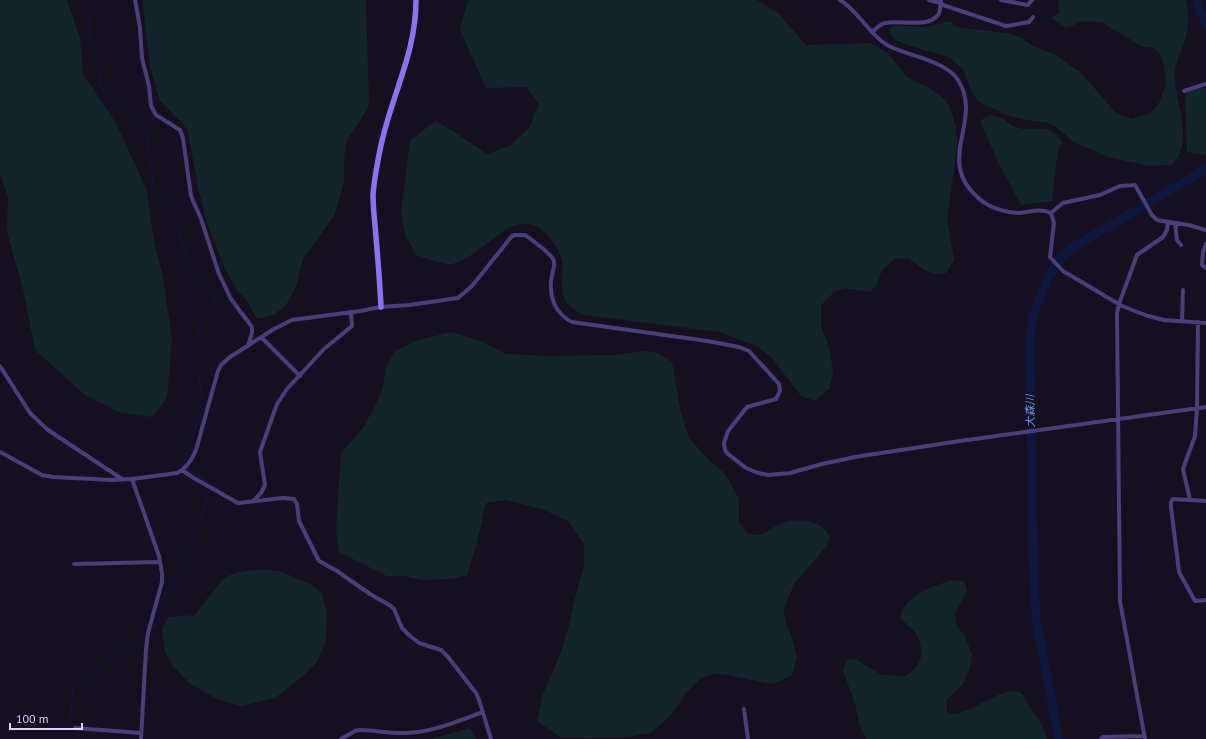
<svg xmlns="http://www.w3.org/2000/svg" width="1206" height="739" font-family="'PT Sans','Noto Sans JP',sans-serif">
  <rect width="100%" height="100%" fill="#150f20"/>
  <!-- green -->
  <path fill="#12262a" d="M0,0h67l13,38 3,36 33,49 31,68 6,45 10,42 9,60 -5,59 -14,20 -32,-4 -36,-18 -50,-45 -12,-61 -16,-57 1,-35 -8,-22z
    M142,0h224l3,104 -4,9 -18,27 -3,18v24l-10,34 -31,43 -7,28 -10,18 -12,10 -17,4 -11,-20 -8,-7 -13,-23 -18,-46 -8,-32 -12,-62 -28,-30 -9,-33z
    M468,0h289l21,13 28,32 64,-2 19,11 18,23 26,13 12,10 5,7 6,20 1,20 -10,72 7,41 -8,13c-18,3 -24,-4 -37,-15l-14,1 -13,11 -5,15 -7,7 -25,-4 -10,3 -14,14v22l8,20 4,24 -3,17 -15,13 -14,-5 -28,-37 -16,-13 -38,-14 -135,-17c-8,-4 -17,-9 -20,-18 -4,-12 0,-24 -2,-36 -3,-14 -18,-35 -33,-37 -8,-1 -17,2 -24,6 -13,8 -42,36 -57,34 -10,-1 -22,-6 -32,-9l-11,-21 -4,-22 9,-71 25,-20 20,11 32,22 24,-9 18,-17 10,-24 -13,-17 -40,1 -26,-58z
    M1058,0h128c4,14 3,29 -2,43 -3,9 -7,16 -9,26 -3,27 15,56 5,83 -1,4 -6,9 -8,13l-23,1 -41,-9 -34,-15 -19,-16 -10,-4 -13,-1 -24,-5 -30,-15 -6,-8 -8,-22 -15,-14 -38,-11 -16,-6 -5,-6 -1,-5 3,-3c11,-1 23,1 34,1 9,-1 16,-6 25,-5l3,4 8,2 46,5 11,4 14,9 23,9 25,18 35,40 16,6 18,-6 9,-10 7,-19 -2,-18 -4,-12 -6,-6 -13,-2 -38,-23 -14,-2 -8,1 -15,6 -15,-10 9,-6z
    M1200,88h6v67l-19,-3 -2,-55 3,-5z
    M990,115c4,1 11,2 15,5 3,2 6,6 10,7 20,7 33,-8 48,16l-5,6 -6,52 -31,4 -22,-41 -17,-39 -1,-5z
    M451,332l30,9 25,13 40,2 69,-1 29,-4 14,2 14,9 9,51 8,25 20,22 16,14 14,25v23l8,11c4,1 9,2 13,2 7,-2 14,-9 22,-12 15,-6 42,-3 48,15l-3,8 -33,38 -10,24 1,13 7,17 5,20 -5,17 -19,9 -57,-11 -15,5 -15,15 -15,22 -20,18 -25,4 -38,1 -28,-1 -23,-16 6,-27 18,-42 8,-27 7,-31 8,-28v-22l-16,-23 -26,-12 -36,-9 -20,3 -10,43 -9,29 -16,4 -29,1 -19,-4h-16l-48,-24 -3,-23 5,-76 22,-25 12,-22 8,-19 3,-20 8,-15 21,-11z
    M265,569l17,3 28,12 12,9 5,20 -1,28 -9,21 -14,14 -28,22 -34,8 -22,-6 -30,-17 -16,-17 -8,-14 -3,-24 7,-11 26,-2c8,-10 24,-34 33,-39 11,-5 25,-6 37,-7z
    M952,580l12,1 3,10 -12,23 2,12 8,10 7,19 -2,13 -7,16 -16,15v13c1,0 5,2 6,2 16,1 54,-32 69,-20 3,3 5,9 8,13 7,10 14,20 17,32h-181l-7,-16 -4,-20 -12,-32 4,-11 8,-1 27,16 24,1c10,-8 17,-14 15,-28 -1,-5 -2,-10 -5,-15 -5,-5 -11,-10 -16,-15 1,-4 3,-9 5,-12 11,-15 30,-20 47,-26z
    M470,728l6,11h-45z"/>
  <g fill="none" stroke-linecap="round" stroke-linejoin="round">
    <!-- stream -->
    <path stroke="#0d163b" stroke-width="1.5" d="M91,0l-2,27 1,16 8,21 3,23 8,10 11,2 12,11 12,20 4,11 6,50 3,7 12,10 21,55 26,39 -12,10 -4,12 -2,13 -1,28 6,41 -20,57 7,7 22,15 -30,84 -17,25 -8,29 -8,8
      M69,739l4,-50 2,-4 71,-52"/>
    <!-- river -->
    <path stroke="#0d163b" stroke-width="9" d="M1196,0l10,24
      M1059,739l-23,-120 -3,-62 -3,-218 3,-24 16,-39 11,-17 10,-10 136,-80"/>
    <!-- street -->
    <path stroke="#4b3e7b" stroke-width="4" d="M135,0l5,28 2,30 7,28 2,20 5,9 24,15 3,8 8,58 10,23 18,55 12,25 21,28v6l-4,13
      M840,0c19,11 31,38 51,47 19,9 55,14 67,33 27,42 -27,81 24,121 9,7 25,12 37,12 11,-1 22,-5 32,0l3,10 -4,34 13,14 59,35 26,10 16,4 42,3
      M929,0l12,3 2,2 63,21 23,-4 4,-5
      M1001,0l27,5 4,-5
      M872,32c4,-3 8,-8 13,-9 14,-3 44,5 53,-8 3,-4 2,-10 3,-15
      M1184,91l22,-7
      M1051,213l12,-10 37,-8 20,-9 15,-1 17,30 5,5 32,5 17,5
      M1175,223l2,17 4,5
      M1206,244l-3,8 -1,13 4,3
      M1182,321l1,-31
      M1198,322l-1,86 -2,28 -12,33 7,31 -17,-1 -2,3v5l8,65 16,29 11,-1
      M261,337l39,39
      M0,366l30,47 18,17 74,49
      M0,452l42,23 11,2 58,3 21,-1 45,-6c10,-5 15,-13 19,-23l22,-79 3,-6 9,-8 44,-28 18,-9 68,-9 21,-4 28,-2 49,-7 14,-12 40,-50 3,-1h10c8,6 23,16 28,24 3,5 0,11 -1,16 -4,20 2,38 20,47l135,19 32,6 10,4 30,33 1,7 -4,8 -29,8 -19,24 -4,12 1,7 3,4 18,14 12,5 10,2 22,-2 32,-9 33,-7 105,-16 246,-34
      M182,470l10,7 46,26 45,-5 11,1 3,5 2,17 20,40 18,10 33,23 21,12 3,3 8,19 8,8 9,7 22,7 7,7 28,36 3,7 12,39
      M132,479l27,77 3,17v9l-14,51 -2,16 -5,90
      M1190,500l16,1
      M253,501l8,-8 4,-8 -5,-33 17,-48 10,-15 37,-40 28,-23 -1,-14
      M74,564l86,-2
      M744,709l4,30
      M75,728l66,5
      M341,739l14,-8 5,-1c15,0 30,4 46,3 27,-1 52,-12 77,-21
      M1101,739l2,-2 41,-1
      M1145,739l-25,-138 -3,-288 2,-9 18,-49 26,-18 4,-7 1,-8"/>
    <!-- secondary -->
    <path stroke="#8b71f3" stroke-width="5.5" d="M381,307c-1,-23 -3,-46 -5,-70 -1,-14 -3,-28 -3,-42 1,-15 4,-30 7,-45 10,-52 36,-95 36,-150"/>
  </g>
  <g text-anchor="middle" stroke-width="3" stroke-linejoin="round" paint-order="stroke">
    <!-- water labels -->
    <g font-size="11" font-style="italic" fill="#699bf2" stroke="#150f20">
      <text transform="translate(1030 411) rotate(-91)" y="4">大森川</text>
    </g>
  </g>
  <!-- scale -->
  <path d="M10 723v6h72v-6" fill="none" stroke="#ded2fb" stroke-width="2"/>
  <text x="16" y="723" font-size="12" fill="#ded2fb" stroke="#150f20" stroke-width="3" paint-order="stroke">100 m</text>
</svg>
